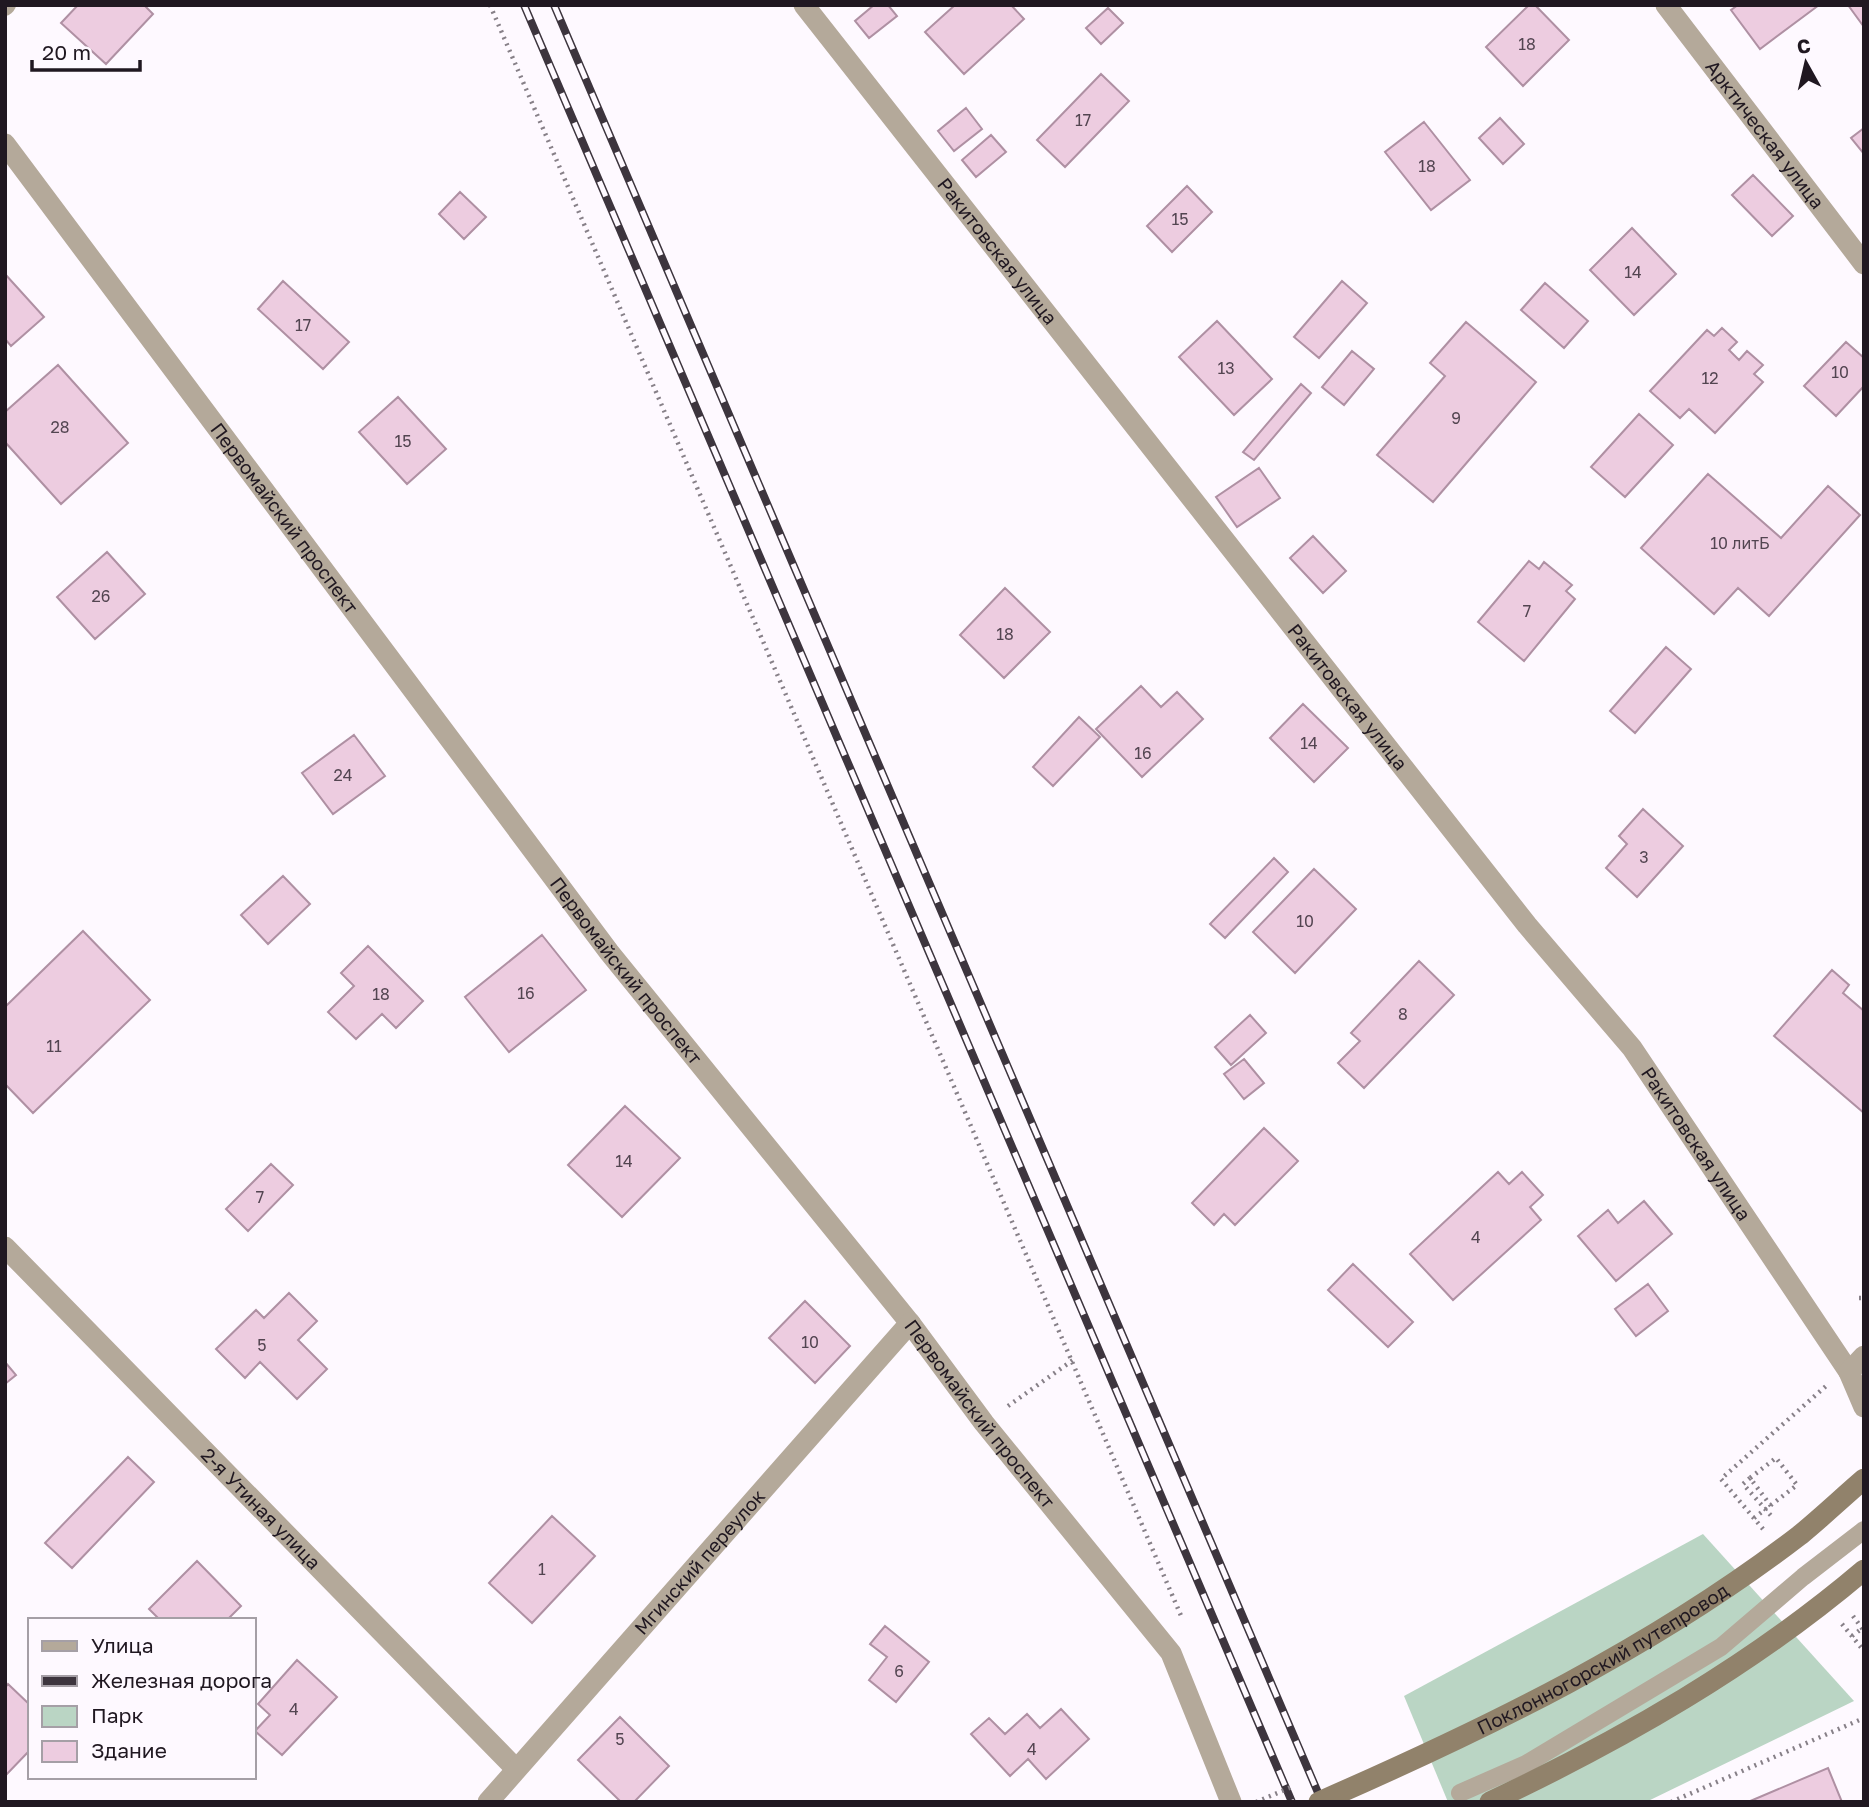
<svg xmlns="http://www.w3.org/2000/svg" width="1869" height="1807" font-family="'Golos Text',sans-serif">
  <rect width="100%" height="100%" fill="#fef9ff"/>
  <!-- green -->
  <path fill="#bad5c4" d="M1703,1534l151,167 -208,101h-198l-44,-106z"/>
  <!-- building -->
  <path fill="#edcce0" stroke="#af90a3" stroke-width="2" d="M78,5h66l9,9 -47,50 -45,-41z
    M874,5h14l9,11 -28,22 -14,-17z
    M955,5h56l13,14 -60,55 -39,-42z
    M1529,5h6l34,35 -46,46 -37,-39z
    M1738,5h81l-59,44 -29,-39z
    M1848,5h16v22z
    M1108,8l15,15 -22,21 -15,-16z
    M1101,74l28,27 -64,66 -28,-27z
    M966,108l16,21 -28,22 -16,-20z
    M1500,118l24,26 -21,20 -24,-26z
    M1424,122l46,58 -39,30 -46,-58z
    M1864,128v26l-13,-16z
    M991,135l15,17 -30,25 -14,-17z
    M1753,175l40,41 -21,20 -40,-41z
    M1187,186l25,26 -40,40 -25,-26z
    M460,192l26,25 -22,22 -25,-25z
    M1632,228l44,46 -42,41 -44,-45z
    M5,274l39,43 -33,29 -6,-7z
    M283,281l66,61 -26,27 -65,-60z
    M1342,281l25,22 -48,55 -25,-21z
    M1545,283l43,38 -24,27 -43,-38z
    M1217,321l55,58 -38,36 -55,-58z
    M1466,322l70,60 -103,120 -56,-47 68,-79 -15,-13z
    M1722,328l15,14 -8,8 10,10 8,-9 16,14 -9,9 9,8 -48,51 -26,-24 -9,9 -30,-27 57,-61 7,6z
    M1846,342l18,16v28l-28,30 -32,-30z
    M1352,351l22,18 -30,36 -22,-18z
    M58,365l70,78 -67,61 -56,-62v-30z
    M1301,384l10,9 -57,67 -11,-8z
    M398,397l48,52 -39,35 -48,-52z
    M1639,414l34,31 -48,52 -34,-30z
    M1259,468l21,30 -43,29 -21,-30z
    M1708,474l73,64 47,-52 32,29 -91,101 -31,-28 -24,26 -73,-66z
    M1313,536l33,35 -23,22 -33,-35z
    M107,552l38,42 -50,45 -38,-42z
    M1529,561l10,8 5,-7 28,23 -6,6 9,8 -51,62 -46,-39z
    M1005,588l45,44 -46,46 -44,-43z
    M1666,647l25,22 -56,64 -25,-22z
    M1141,686l20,21 16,-15 26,27 -61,58 -46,-48z
    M1303,704l45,44 -34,34 -44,-44z
    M1079,717l21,20 -47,49 -20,-19z
    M354,735l31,41 -52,38 -31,-41z
    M1643,809l40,37 -46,51 -31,-29 21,-24 -8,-8z
    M1274,858l14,14 -63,66 -15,-14z
    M1314,869l42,40 -61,64 -42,-41z
    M283,876l27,28 -42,40 -27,-29z
    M83,931l67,69 -117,113 -28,-29v-77z
    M542,935l44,55 -77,62 -44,-55z
    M368,946l55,55 -27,27 -14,-14 -26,25 -28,-27 26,-26 -13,-13z
    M1419,961l35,34 -90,93 -26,-25 22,-22 -9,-8z
    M1832,970l17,15 -6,8 21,18v102l-90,-77z
    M1250,1015l16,18 -35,32 -16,-18z
    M1244,1059l20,24 -20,16 -20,-25z
    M625,1106l55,52 -58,59 -54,-52z
    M1264,1128l34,33 -63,64 -11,-11 -10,11 -22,-22z
    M271,1164l22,21 -45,46 -22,-22z
    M1498,1172l11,12 13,-12 21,23 -13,12 11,13 -88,80 -43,-46z
    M1644,1201l28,33 -56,47 -38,-45 30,-26 10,13z
    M1353,1264l60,58 -25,25 -60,-57z
    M1648,1284l20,27 -32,25 -21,-27z
    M289,1293l28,28 -19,19 29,29 -30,30 -37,-37 -15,16 -29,-29 40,-39 8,8z
    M805,1301l45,45 -35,37 -46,-45z
    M5,1362l11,13 -11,9z
    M128,1457l26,25 -82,86 -27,-25z
    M552,1516l43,40 -63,67 -43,-40z
    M197,1561l44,45 -14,14h-67l-11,-11z
    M885,1626l44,36 -33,40 -27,-22 18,-23 -17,-13z
    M297,1660l40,37 -55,58 -27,-24 15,-16 -12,-11z
    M8,1684l22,21v45l-25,26v-88z
    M1061,1709l28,30 -43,40 -18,-20 -18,17 -39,-42 18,-16 16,16 22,-20 13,14z
    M620,1717l49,49 -35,36h-13l-43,-42z
    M1828,1768l14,34h-94z"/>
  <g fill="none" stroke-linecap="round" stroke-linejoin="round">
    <!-- path -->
    <path stroke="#878088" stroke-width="4.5" stroke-dasharray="2 5" stroke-linecap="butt" d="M490,5l692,1613
      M1859,1298h5
      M1008,1406l65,-46
      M1754,1518l43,-33 -21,-27 -26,20 21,28
      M1763,1529l-42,-50 105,-93
      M1842,1624l22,27
      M1852,1636l12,-9
      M1671,1802l193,-84"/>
    <!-- service -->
    <path stroke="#b4a99a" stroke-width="18" d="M5,7l2,-2
      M1460,1793l66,-29 195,-117 82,-70 61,-47"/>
    <!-- minor -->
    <g stroke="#b4a99a" stroke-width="21">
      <path id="s1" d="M804,5l723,920 105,123 217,324"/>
      <path id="s2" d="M1666,5l198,259"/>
      <path id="s3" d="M5,144l604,808 301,371 74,100 187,230 60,149"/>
      <path id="s4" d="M5,1247l511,522"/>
      <path id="s5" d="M488,1802l422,-479"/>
    </g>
    <!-- tertiary -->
    <path stroke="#b4a99a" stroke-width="21" d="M1864,1356l-15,16 15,35"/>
    <defs>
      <path id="rail" d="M524,5l768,1797
        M554,5l768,1797"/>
    </defs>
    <!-- rail casing -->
    <use href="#rail" stroke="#3d353e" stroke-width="8"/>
    <!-- rail -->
    <use href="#rail" stroke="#fef9ff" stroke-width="5" stroke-dasharray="16" stroke-linecap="butt"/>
    <!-- path-bridge -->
    <path stroke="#878088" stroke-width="4.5" stroke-dasharray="2 5" stroke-linecap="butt" d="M1750,1478l-7,6 30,34
      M1853,1616l11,15
      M1256,1802l38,-16"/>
    <!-- secondary-bridge -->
    <g stroke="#91826b" stroke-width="21">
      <path id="s6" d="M1319,1802c169,-74 334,-154 481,-267 22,-18 43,-38 64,-56"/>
      <path d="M1490,1802c133,-63 261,-136 374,-232"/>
    </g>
  </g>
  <g text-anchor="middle" stroke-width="7" stroke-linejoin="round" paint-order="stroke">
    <!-- number labels -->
    <g font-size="16" fill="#534551">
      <text x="1527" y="50">18</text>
      <text x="1083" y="126">17</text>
      <text x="1427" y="172">18</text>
      <text x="1180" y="225">15</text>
      <text x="1633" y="278">14</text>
      <text x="303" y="331">17</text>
      <text x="1226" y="374">13</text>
      <text x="1840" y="378">10</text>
      <text x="1710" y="384">12</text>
      <text x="1456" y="424">9</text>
      <text x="60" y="433">28</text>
      <text x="403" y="447">15</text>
      <text x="1740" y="549">10 литБ</text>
      <text x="101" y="602">26</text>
      <text x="1527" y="617">7</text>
      <text x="1005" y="640">18</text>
      <text x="1309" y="749">14</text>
      <text x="1143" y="759">16</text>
      <text x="343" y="781">24</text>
      <text x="1644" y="863">3</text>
      <text x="1305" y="927">10</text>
      <text x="526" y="999">16</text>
      <text x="381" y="1000">18</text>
      <text x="1403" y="1020">8</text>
      <text x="54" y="1052">11</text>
      <text x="624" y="1167">14</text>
      <text x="260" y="1203">7</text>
      <text x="1476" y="1243">4</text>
      <text x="810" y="1348">10</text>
      <text x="262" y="1351">5</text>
      <text x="542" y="1575">1</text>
      <text x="899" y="1677">6</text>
      <text x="294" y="1715">4</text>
      <text x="620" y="1745">5</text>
      <text x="1032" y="1755">4</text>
    </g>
    <!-- street labels -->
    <g font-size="19" fill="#201821" stroke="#fef9ff">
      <text dy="7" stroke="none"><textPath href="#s2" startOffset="163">Арктическая улица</textPath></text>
      <text dy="7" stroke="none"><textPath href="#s1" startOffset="313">Ракитовская улица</textPath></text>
      <text dy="7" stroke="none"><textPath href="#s3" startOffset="467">Первомайский проспект</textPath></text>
      <text dy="7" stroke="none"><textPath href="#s1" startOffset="880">Ракитовская улица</textPath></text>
      <text dy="7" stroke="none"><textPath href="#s3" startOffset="1034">Первомайский проспект</textPath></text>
      <text dy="7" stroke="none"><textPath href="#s1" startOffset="1447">Ракитовская улица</textPath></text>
      <text dy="7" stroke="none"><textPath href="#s3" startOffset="1601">Первомайский проспект</textPath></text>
      <text dy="7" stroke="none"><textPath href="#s4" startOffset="366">2-я Утиная улица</textPath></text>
      <text dy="7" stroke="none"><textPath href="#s5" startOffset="320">Мгинский переулок</textPath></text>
      <text dy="7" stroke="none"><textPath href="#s6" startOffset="318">Поклонногорский путепровод</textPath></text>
    </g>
  </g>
  <!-- border -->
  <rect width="1869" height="1807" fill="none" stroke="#201821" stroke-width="14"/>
  <!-- legend -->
  <rect x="28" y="1618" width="228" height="161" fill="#fef9ff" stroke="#a59fa6" stroke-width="2"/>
  <rect x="42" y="1641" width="35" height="10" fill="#b4a99a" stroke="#a59fa6" stroke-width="2"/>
  <text x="91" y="1653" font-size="21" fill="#201821">Улица</text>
  <rect x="42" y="1676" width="35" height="10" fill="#3d353e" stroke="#a59fa6" stroke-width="2"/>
  <text x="91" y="1688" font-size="21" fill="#201821">Железная дорога</text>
  <rect x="42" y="1706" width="35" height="21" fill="#bad5c4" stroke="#a59fa6" stroke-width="2"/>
  <text x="91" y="1723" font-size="21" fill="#201821">Парк</text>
  <rect x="42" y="1741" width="35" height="21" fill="#edcce0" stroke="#a59fa6" stroke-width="2"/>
  <text x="91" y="1758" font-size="21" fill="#201821">Здание</text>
  <!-- north arrow -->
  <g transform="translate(1806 63) rotate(352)" stroke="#fef9ff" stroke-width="5" paint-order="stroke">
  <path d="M0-5L12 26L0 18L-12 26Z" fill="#201821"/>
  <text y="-10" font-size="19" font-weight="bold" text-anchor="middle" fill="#201821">С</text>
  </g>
  <!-- scale -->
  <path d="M32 60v10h108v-10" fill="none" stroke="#201821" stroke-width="3.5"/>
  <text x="42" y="60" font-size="21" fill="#201821" stroke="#fef9ff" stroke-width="5" paint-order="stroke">20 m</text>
</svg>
